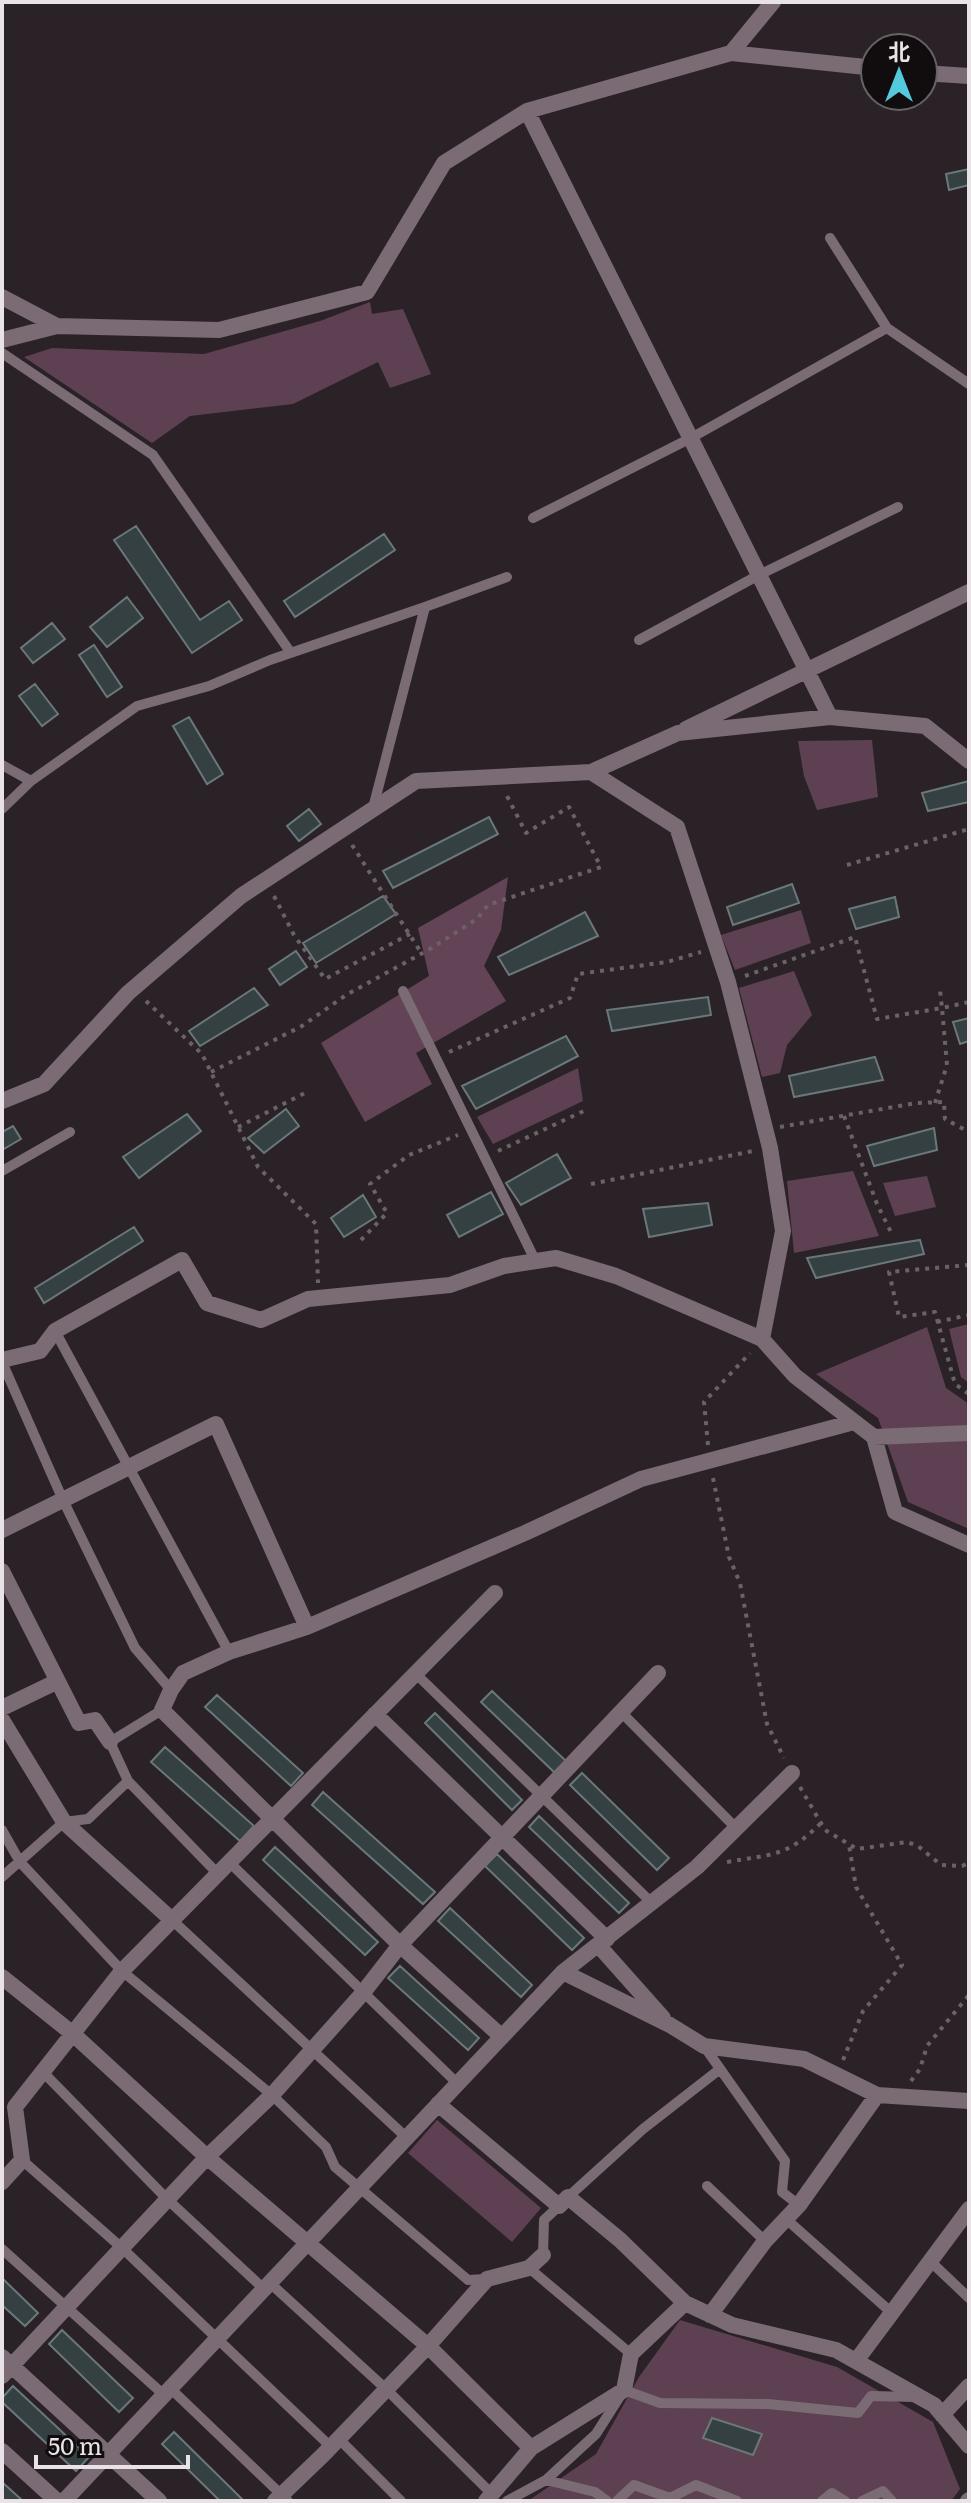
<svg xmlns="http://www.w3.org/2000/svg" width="971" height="2503" font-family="Literata,'Noto Sans SC',serif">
  <rect width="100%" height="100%" fill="#2b2227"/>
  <!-- green -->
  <path fill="#5d4152" d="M370,302l2,12 31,-5 28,65 -41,14 -12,-26 -85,42 -103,12 -38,27 -128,-86 28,-9 152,6 116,-33z
    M872,740l6,57 -61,13 -13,-34 -6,-35z
    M801,910l10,33 -76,27 -14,-35z
    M794,971l18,44 -25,30 -7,28 -18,4 -23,-89z
    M578,1068l5,33 -90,43 -16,-27z
    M853,1171l26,65 -85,17 -7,-72z
    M927,1176l9,31 -41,9 -12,-33z
    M969,1324v59l-8,-6 -12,-48z
    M927,1327l19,61 23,16v125l-61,-27 -30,-84 -62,-44z
    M437,2120l104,88 -29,34 -104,-89z
    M680,2320l157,47 96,55 27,67 -9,12h-423l68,-47 43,-77z"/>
  <!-- forest -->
  <path fill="#634457" d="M508,877l-7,53 -17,36 22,35 -90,52 16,31 -67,38 -44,-79 108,-67 -11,-48z"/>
  <!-- building -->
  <path fill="#344042" stroke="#6a787a" stroke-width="2" d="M969,169v16l-20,5 -3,-16z
    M136,526l64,94 29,-19 13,19 -50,33 -78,-113z
    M384,534l11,16 -100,67 -11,-16z
    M127,597l16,21 -36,29 -17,-20z
    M52,623l13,16 -32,24 -12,-15z
    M94,645l28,42 -15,10 -28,-42z
    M35,684l23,30 -16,12 -23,-30z
    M189,717l34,57 -16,10 -34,-58z
    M969,781v21l-41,9 -6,-18z
    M309,809l12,15 -22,17 -12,-15z
    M489,817l9,17 -105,54 -10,-17z
    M792,884l7,19 -66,22 -6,-18z
    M383,896l13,18 -80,49 -13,-20z
    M895,897l4,20 -43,12 -7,-20z
    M585,912l13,24 -89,39 -11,-18z
    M296,951l11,16 -27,18 -11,-16z
    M254,988l14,17 -68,41 -11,-15z
    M708,997l3,18 -99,16 -5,-21z
    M969,1018v23l-9,3 -7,-22z
    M566,1036l12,20 -102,53 -14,-23z
    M875,1057l8,23 -89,17 -5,-21z
    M286,1109l13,17 -35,27 -16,-15z
    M187,1114l14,17 -62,47 -16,-21z
    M13,1126l8,13 -19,11v-18z
    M934,1128l3,22 -63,16 -7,-20z
    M557,1154l14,24 -50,27 -15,-22z
    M491,1192l12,22 -44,23 -12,-22z
    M363,1195l13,22 -32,20 -13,-19z
    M708,1203l4,22 -63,12 -6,-28z
    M134,1227l9,14 -99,62 -9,-15z
    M920,1240l4,14 -108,24 -9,-20z
    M492,1691l74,70 -11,12 -74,-71z
    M217,1695l86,78 -12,13 -86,-79z
    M435,1713l87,87 -10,10 -87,-87z
    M165,1747l89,79 -14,15 -89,-79z
    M582,1773l87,85 -12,12 -87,-85z
    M323,1792l112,100 -12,12 -111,-99z
    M539,1816l90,87 -10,10 -90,-86z
    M275,1847l103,95 -13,13 -102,-95z
    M497,1854l87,84 -12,12 -87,-84z
    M450,1908l82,77 -11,12 -83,-76z
    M400,1966l79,72 -11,12 -80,-72z
    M2,2278l36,35 -13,13 -23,-21z
    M62,2330l71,68 -14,14 -70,-68z
    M13,2386l76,71 -13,14 -74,-69v-4z
    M712,2418l50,16 -9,21 -50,-17z
    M174,2432l70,69h-24l-58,-57z
    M2,2482l21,19h-21z"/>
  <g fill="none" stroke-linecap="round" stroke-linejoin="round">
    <!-- path -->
    <path stroke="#6b6267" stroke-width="4" stroke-dasharray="4 6" stroke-linecap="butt" d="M352,845l70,109
      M847,865l122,-36
      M274,896l20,39 31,44 85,-45
      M745,976l110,-39 22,82 65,-11 -2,-18
      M146,1001l56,53 56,113 58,57 2,59
      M449,1052l121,-54 8,-24 89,-12 34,-10
      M211,1072l91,-46 44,-31 84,-46 47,-30 11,-14 113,-38 -32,-60 -43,26 -20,-39
      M935,1103l12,-38 -5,-57 27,-6
      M844,1116l33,88 15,30
      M238,1127l67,-34
      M780,1127l136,-24 28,-1 1,17 24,13
      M498,1151l88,-41
      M591,1184l162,-33
      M361,1240l26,-27 -17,-29 39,-29 49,-20
      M969,1265l-80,7 10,45 36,-5 20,72 14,10
      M937,1322l32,-7
      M708,1445l-4,-43 46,-49
      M713,1478l16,79 11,26 27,141 17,34
      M800,1787l25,43 32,19 50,-7 11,4 23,19 21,1 7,-3
      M727,1862c45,-8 60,-5 94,-39
      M843,2060l20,-49 39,-46 -46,-78 -7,-42
      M911,2081l9,-12 7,-23 42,-51"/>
    <!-- service -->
    <path stroke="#7a6b74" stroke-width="10" d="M830,238l57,90 82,56
      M2,353l151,102 138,198
      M533,518l158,-80 196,-110
      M639,640l120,-65 139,-68
      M2,765l29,16
      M373,808l52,-201 82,-30
      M2,809l29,-28 106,-75 72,-20 61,-26 155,-53
      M403,991l133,271
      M2,1171l68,-39
      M55,1331l174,321
      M2,1362l61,138 72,148 36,42
      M415,1673l238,231
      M621,1712l116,117
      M128,1781l90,93
      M2,1830l18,32 102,109 150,124 54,52 9,20 133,113 18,-1
      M229,1862l229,222
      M2,1877l62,-55 24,-3 40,-38 -18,-39 52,-32
      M172,1920l235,218
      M704,2046l81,115 -3,31 17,13
      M42,2071l125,128 97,90
      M22,2160l100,88 209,199
      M707,2186l58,55
      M568,2197l75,-68 77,-60
      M786,2219l106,94
      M2,2249l162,146
      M543,2255l1,-35 15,-14
      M930,2261l39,37
      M529,2268l102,86
      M270,2283l116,106 106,105
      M170,2388l118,113
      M339,2439l62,62
      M546,2480l49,12 12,9
      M507,2501l39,-21 50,-46 28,-44 36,13 108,1 90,9 13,-17 44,1
      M617,2501l17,-16 36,13 26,-13 41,16
      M822,2501l10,-8 13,8
      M862,2501l21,-10 9,10"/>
    <!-- minor -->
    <path stroke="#7a6b74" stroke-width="16" d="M731,53l42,-51
      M923,73l46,3
      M2,297l55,29 162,4 148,-38 77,-129 83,-52
      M2,340l55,-14
      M830,717l-303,-606 204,-58 144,15
      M686,729l283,-137
      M591,772l87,-39 152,-16 95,9 44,35
      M2,1101l42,-17 84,-91 113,-97 175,-115 175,-9 86,55 51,155 42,166 13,83 -21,108
      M2,1360l38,-9 15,-20 127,-71 25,43 54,17 47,-21 142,-14 54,-19 52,-8 60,18 146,63 33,37 79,61 21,75 74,33
      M874,1437l95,-4
      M2,1530l214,-106 91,203
      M2,1571l77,152 16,-3 15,22
      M2,1708l54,-26
      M375,1714l232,225
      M2,1720l62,102 108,98
      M599,1946l64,72
      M563,1972l107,53 34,21 100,13 73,36 92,6
      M2,1977l71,57 134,123 221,189 103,102
      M502,2037l-102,-92 -238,-235 9,-20 12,-17 46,-21 78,-25 218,-94 116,-54 213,-57
      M438,2104l121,102 9,-9 52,43 65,63
      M2,2182l20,-22 -7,-53 107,-136 373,-378
      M710,2315l55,-74 34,-36 78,-110
      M2,2357l157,144
      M856,2361l113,-152
      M2,2376l205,-219 65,-62 90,-101 38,-49 258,-272
      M942,2415l27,-29
      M2,2451l55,50
      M64,2501l499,-529 134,-105 95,-94
      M275,2501l48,-46 105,-109 59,-67 42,-11 14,-13
      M486,2501l45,-53 93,-58 7,-36 54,-51 47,22 104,25 98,55 35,41
      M968,2501l1,-1"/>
  </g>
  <!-- border -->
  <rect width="971" height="2503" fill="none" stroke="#e9e2e6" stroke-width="8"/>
  <!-- north arrow -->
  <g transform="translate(899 72)"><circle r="38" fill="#110d0f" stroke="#676265" stroke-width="2"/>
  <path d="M0-6L14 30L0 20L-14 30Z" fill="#54cadd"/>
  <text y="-12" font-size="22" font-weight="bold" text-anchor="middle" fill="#e9e2e6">北</text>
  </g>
  <!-- scale -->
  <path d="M36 2455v12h152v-12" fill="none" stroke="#e9e2e6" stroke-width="4"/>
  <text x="48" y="2455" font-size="24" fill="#e9e2e6" stroke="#110d0f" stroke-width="6" paint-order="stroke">50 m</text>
</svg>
